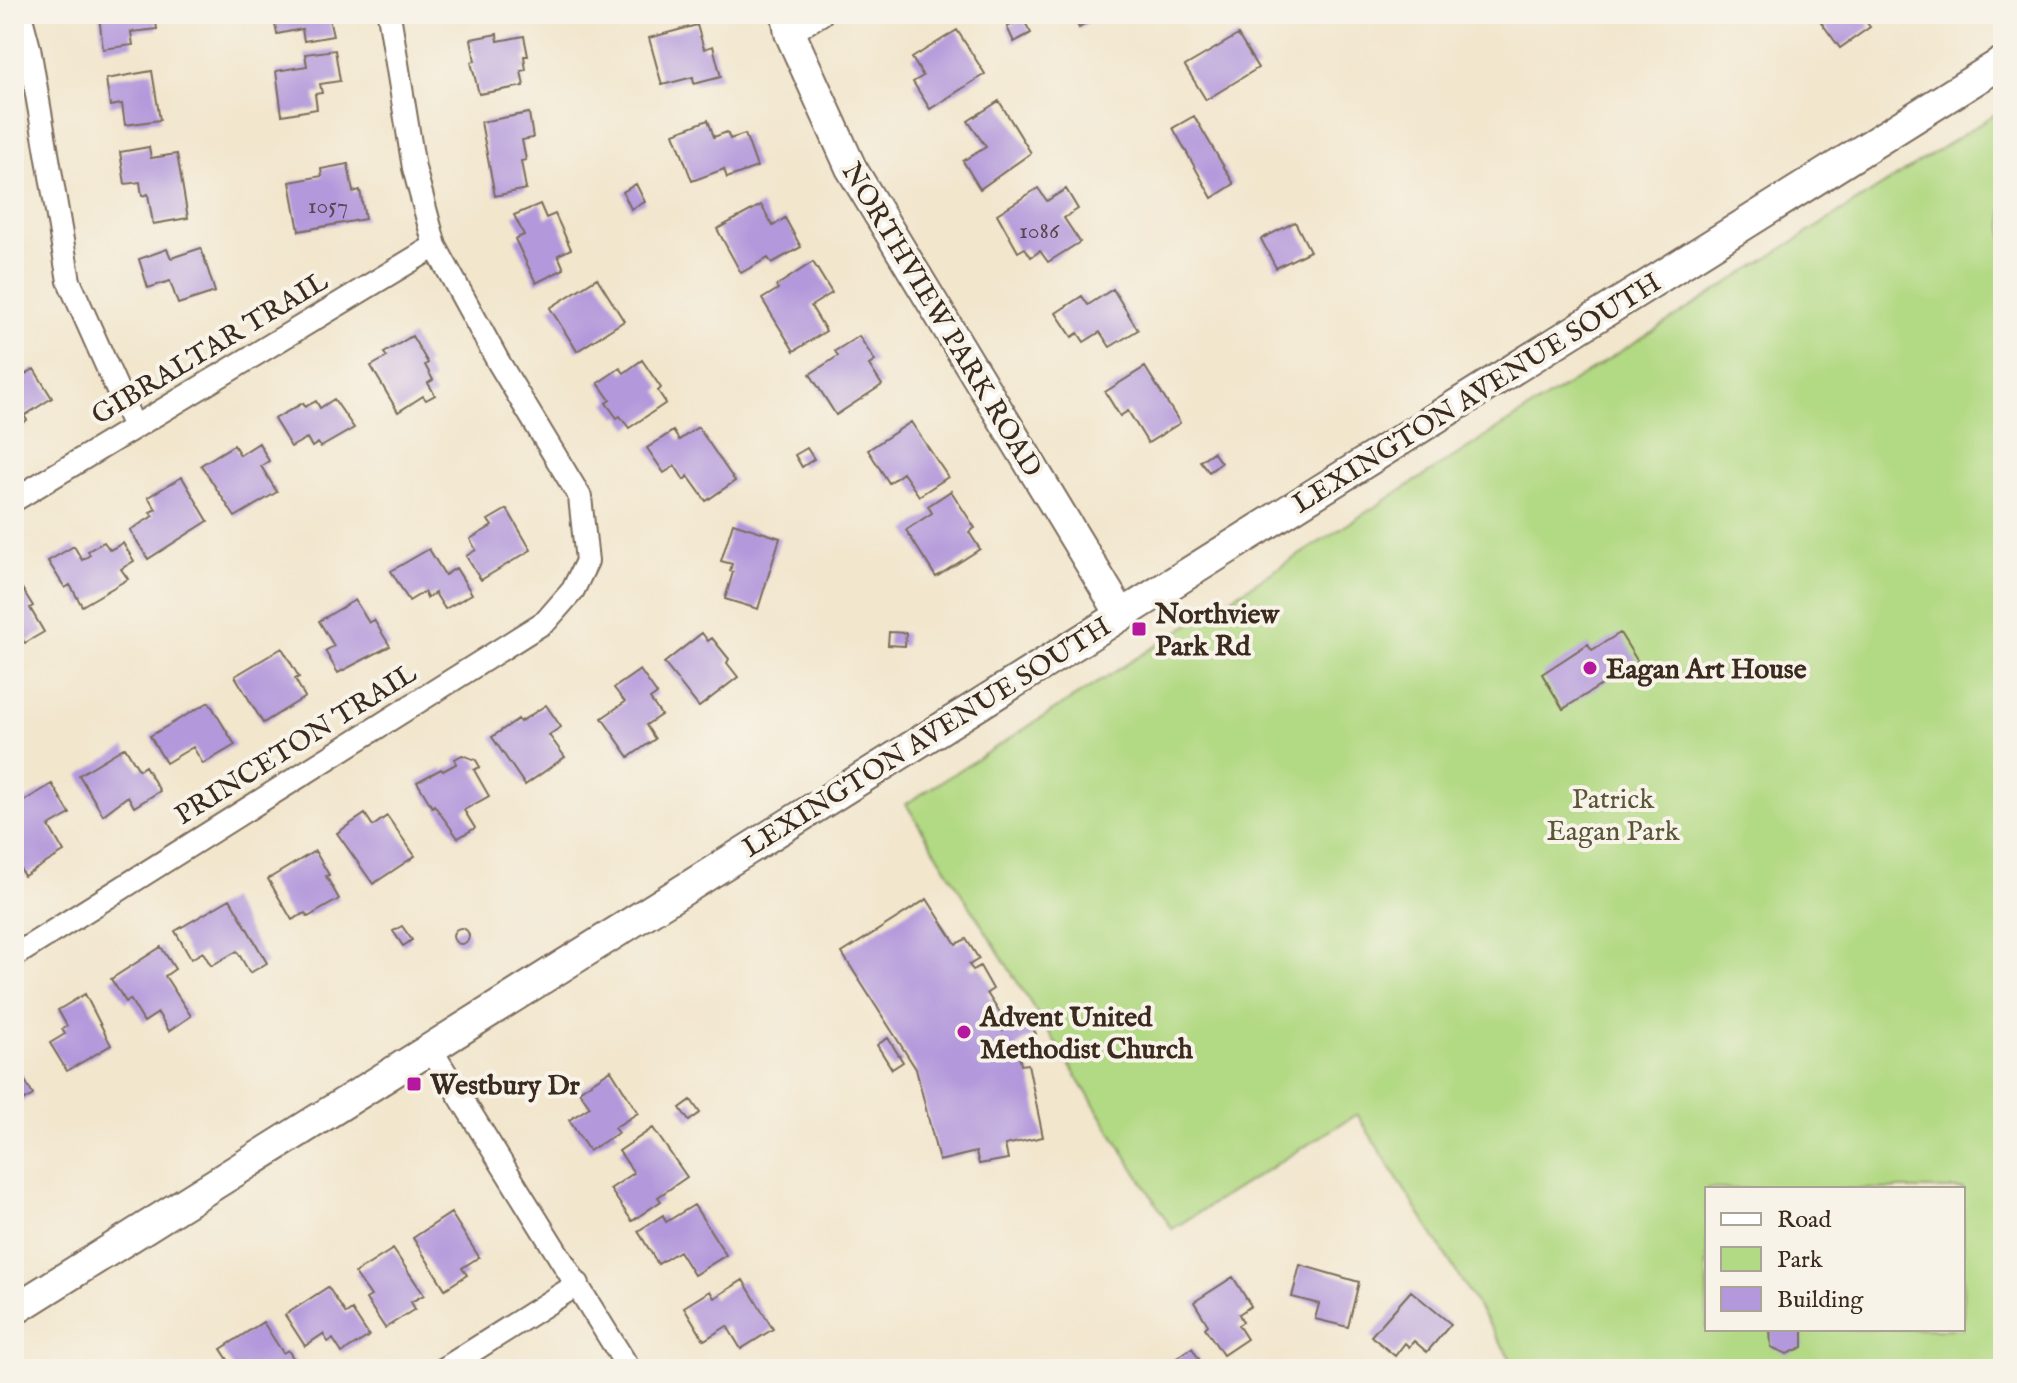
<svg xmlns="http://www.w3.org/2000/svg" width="2017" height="1383" font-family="'IM FELL English',serif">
  <rect width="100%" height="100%" fill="#f7f3e8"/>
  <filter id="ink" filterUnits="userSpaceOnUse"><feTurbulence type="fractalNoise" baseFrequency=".0125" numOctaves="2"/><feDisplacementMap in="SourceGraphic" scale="16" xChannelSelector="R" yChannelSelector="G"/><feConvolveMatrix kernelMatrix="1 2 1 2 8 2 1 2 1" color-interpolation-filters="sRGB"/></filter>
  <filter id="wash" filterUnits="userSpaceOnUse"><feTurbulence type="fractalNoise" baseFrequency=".006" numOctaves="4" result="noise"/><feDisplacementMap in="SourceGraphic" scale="32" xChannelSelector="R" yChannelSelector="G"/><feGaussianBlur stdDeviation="1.8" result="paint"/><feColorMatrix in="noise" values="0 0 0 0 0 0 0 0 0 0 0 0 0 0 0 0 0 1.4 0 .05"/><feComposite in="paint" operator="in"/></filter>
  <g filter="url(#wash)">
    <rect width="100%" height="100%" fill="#f2e6cd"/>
    <!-- green -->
    <path fill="#b2d983" stroke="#768250" stroke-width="2" fill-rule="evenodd" d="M2003,109v1260h-486l-160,-255 -185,115 -266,-425zM1707,1189h256v140h-256z"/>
    <g id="blocks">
      <!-- building -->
      <path fill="#b399db" d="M113,14h42l2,15 -26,3 2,13 -30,4 -4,-33z
        M273,14h55l5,22 -29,5 -2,-12 -25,5z
        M1058,14h43l-22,14 -5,-11 -10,6z
        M1832,14h28l10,13 -30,21 -19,-26z
        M1023,19l8,14 -17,9 -7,-15z
        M697,25l7,24 9,-3 8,31 -27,7 -1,-7 -31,8 -13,-47z
        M957,30l28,44 -55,35 -17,-27 10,-6 -11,-18z
        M497,34l1,7 26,-5 4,20h-4l2,14 -5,1 3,15 -45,8 -8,-32 4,-1 -4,-22z
        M1238,35l20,33 -52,32 -21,-34z
        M335,50l5,31 -20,3 2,9 -7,1 2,15 -35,6 -6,-44 31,-5 -2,-12z
        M152,71l8,49 -35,5 -3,-21 -12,2 -4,-27z
        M999,101l32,52 -51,36 -17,-28 23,-14 -18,-26z
        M529,113l4,25 -11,2 4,20 -5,1 5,28 -31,7 -14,-74z
        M1194,116l40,68 -22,14 -39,-70z
        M708,120l6,17 13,-5 3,7 15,-5 12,33 -30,11 -3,-9 -32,12 -18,-48z
        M149,147l2,11 26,-4 11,64 -35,6 -5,-30 -6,2 -2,-14 -15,2 -5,-32z
        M348,164l5,28 7,-2 5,29 -66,12 -9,-49 32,-6 -1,-7z
        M636,184l9,18 -14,7 -8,-17z
        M1038,188l9,13 19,-12 12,20 -14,9 16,24 -32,20 -8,-11 -9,6 -6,-9 -7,4 -21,-38z
        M540,204l6,14 9,-4 16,35 -13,6 6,14 -28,14 -21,-44 9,-4 -10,-20z
        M761,205l12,21 12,-8 16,29 -29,16 -4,-5 -27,15 -24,-44z
        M1295,222l15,29 -34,17 -15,-29z
        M201,248l14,44 -37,12 -8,-23 -22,7 -9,-29 28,-10 4,9z
        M813,262l19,31 -21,13 15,25 -32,20 -32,-52 16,-10 -2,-3z
        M597,278l27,43 -47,30 -27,-43z
        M1113,289l25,41 -28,17 -10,-15 -16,10 -6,-9 -6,4 -16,-24 26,-17 6,9z
        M412,336l16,27 -3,2 8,15 -5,3 7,12 -9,5 -3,-4 -25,16 -27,-46 16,-9 -3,-4z
        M859,336l16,25 -6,4 13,20 -46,30 -26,-41 28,-18 -3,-5z
        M14,359l10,16 10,-6 18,29 -28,18 3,4 -13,8z
        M642,360l19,28 -3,3 8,12 -37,25 -9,-12 -3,2 -11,-15 4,-3 -12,-17 22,-15 4,5z
        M1145,367l35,56 -32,20 -20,-32 -8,5 -15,-24z
        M334,399l20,29 -33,19 -3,-4 -6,4 -5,-9 -16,9 -17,-28 29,-16 2,4 11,-6 4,7z
        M911,422l37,55 -29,19 -16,-23 -14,10 -21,-33z
        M698,427l37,54 -29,20 -18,-25 -4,4 -9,-14 -11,7 -17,-25 26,-17 6,9z
        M259,443l10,18 -8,5 16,26 -42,25 -34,-52 33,-20 6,10z
        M807,448l7,11 -12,8 -7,-12z
        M1213,452l8,11 -12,9 -9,-11z
        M182,477l26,44 -60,38 -18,-29 23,-14 -3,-4 6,-3 -8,-12z
        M951,491l24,37 -6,4 11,17 -44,28 -30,-47 26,-17 -4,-7z
        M507,509l24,41 -50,30 -15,-24 10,-6 -6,-11 22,-13 -4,-6z
        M733,523l47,15 -22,71 -33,-10 8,-27 -3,-1 2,-7 -11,-3z
        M104,542l6,8 13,-7 11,18 -13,8 7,10 -46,27 -12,-21 -5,3 -17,-27 26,-15 8,14 8,-5 -2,-4z
        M429,549l16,26 11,-7 16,26 -27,15 -10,-16 -8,5 -3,-6 -15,9 -18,-30z
        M18,582l15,24 -3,2 14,24 -19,11 -3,-4 -8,5v-60z
        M355,600l14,23 5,-3 16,26 -52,27 -13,-22 9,-5 -15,-25z
        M889,632l17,1 -1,13 -17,-1z
        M702,633l6,8 4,-3 17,21 -2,4 11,14 -39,30 -35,-44z
        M1620,633l18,29 -75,47 -21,-35 46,-30 4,6z
        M282,648l17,29 -4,2 10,18 -42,26 -28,-47z
        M640,670l17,24 -7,5 11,16 -15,10 9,14 -26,18 -27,-39 23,-16 -11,-14z
        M209,702l26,43 -32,19 -10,-17 -27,16 -16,-27z
        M546,705l15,22 -12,8 16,22 -40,28 -33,-48 26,-18 2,3z
        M125,747l14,23 6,-4 15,25 -26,16 -6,-11 -25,19 -24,-40z
        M462,755l14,5 4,7 -6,3 15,26 -25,14 11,18 -17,10 -24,-33 -2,2 -15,-25 24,-13 2,2 13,-7 -1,-5z
        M52,784l18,30 -21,12 15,26 -40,24 -10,-18v-14l3,-2 -3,-6v-29z
        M365,814l8,12 14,-10 28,40 -42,28 -36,-51z
        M315,851l14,24 -3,1 13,23 -31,18 -3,-4 -13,7 -24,-41z
        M230,899l37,64 -17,10 -13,-22 -26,15 -8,-14 -12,7 -16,-28z
        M927,899l29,45 10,-5 13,20 -10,6 4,5 7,-4 13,23 -6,4 16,25 -6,4 6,9 23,-14 10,17 -19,12 4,19 7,-1 15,73 -38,8 3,14 -29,5 -3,-12 -37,9 -23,-92 -74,-116z
        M402,926l10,14 -9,6 -10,-15z
        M453 936a8 8 0 1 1 16 0a8 8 0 1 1-16 0Z
        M161,947l14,22 -10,7 26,40 -22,15 -11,-18 -14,9 -14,-23 -4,3 -15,-23z
        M85,994l26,51 -44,26 -17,-28 15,-9 -3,-5 5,-3 -9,-16z
        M888,1038l15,24 -11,7 -15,-24z
        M14,1061l19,34 -19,11z
        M611,1070l27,43 -24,15 4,5 -29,18 -20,-31 21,-13 -11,-16z
        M691,1100l9,13 -11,8 -9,-13z
        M653,1128l34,49 -29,20 3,4 -29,20 -22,-32 24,-16 -15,-22z
        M694,1205l32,50 -32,20 -15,-24 -21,13 -20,-33 25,-16 3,7z
        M451,1213l28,44 -17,11 5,7 -22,14 -32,-51z
        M393,1249l31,46 -13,7 4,7 -30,19 -19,-29 5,-3 -16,-23z
        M1300,1265l59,17 -11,45 -33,-8 4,-15 -27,-7z
        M1233,1277l18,29 -12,8 4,8 -5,3 9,14 -24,16 -18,-27 3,-3 -14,-23z
        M743,1280l30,49 -32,20 -14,-23 -23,14 -20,-33 26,-16 4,7z
        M328,1287l18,27 6,-4 17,26 -27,17 -9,-14 -5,3 -5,-8 -18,12 -20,-31z
        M1411,1291l40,33 -24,28 -13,-11 -5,6 -4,-4 -10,13 -24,-20z
        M263,1322l20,31 5,-3 12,19h-66l-13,-20z
        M1770,1329h33v18l-16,7 -16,-7z
        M1192,1348l13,21h-45z"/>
    </g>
  </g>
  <g filter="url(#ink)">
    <use href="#blocks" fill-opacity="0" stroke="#7b6c5b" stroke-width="2"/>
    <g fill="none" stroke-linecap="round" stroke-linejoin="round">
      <defs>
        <path id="street" d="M20,14l9,34 40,233 65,146
          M790,33l31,-19
          M14,500l421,-254
          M14,956l532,-335 27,-31 14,-29 -7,-64 -81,-134 -64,-117 -21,-78 -25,-154
          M430,1048l199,321
          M444,1369l134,-85"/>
        <path id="secondary" d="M787,14l3,19 61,135 270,446
          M14,1310l1989,-1248"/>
      </defs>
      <!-- street casing -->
      <use href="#street" stroke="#7b6c5b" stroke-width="26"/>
      <!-- secondary casing -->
      <use href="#secondary" stroke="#7b6c5b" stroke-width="34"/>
      <!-- street -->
      <use href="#street" stroke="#fff" stroke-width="22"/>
      <!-- secondary -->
      <use href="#secondary" stroke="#fff" stroke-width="30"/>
    </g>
  </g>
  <!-- markers -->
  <g fill="#b5179e" stroke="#f7f3e8" stroke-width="3">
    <rect x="1131" y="621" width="16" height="16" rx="4"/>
    <circle cx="1590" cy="668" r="8"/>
    <circle cx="964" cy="1032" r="8"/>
    <rect x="406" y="1076" width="16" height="16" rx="4"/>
  </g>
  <g text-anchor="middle" stroke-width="8" stroke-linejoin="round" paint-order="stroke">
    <!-- number labels -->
    <g font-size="24" fill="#59464d">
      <text x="328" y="213">1057</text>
      <text x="1039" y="238">1086</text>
    </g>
    <!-- street labels -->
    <g font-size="28" fill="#3b2a1e" stroke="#f7f3e8">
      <text transform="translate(943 319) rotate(59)" y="10">NORTHVIEW PARK ROAD</text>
      <text transform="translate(209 347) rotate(-31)" y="10">GIBRALTAR TRAIL</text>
      <text transform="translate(1476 392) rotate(-32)" y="10">LEXINGTON AVENUE SOUTH</text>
      <text transform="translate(926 736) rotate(-32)" y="10">LEXINGTON AVENUE SOUTH</text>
      <text transform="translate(295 743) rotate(-32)" y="10">PRINCETON TRAIL</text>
    </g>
    <!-- poi labels -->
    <g font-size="28" font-weight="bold" fill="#3b2a1e" stroke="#f7f3e8" text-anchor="start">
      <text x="1155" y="623">Northview<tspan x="1155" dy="32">Park Rd</tspan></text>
      <text x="1606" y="678">Eagan Art House</text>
      <text x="980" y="1026">Advent United<tspan x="980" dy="32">Methodist Church</tspan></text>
      <text x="430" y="1094">Westbury Dr</text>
    </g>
    <!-- park labels -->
    <g font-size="28" fill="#595637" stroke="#f7f3e8">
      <text x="1613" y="808">Patrick<tspan x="1613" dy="32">Eagan Park</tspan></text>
    </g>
  </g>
  <!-- margin -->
  <rect width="2017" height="1383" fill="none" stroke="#f7f3e8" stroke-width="48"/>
  <!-- legend -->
  <rect x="1705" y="1187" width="260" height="144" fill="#f7f3e8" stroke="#aca397" stroke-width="2"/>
  <rect x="1721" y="1213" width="40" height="12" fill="#ffffff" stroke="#aca397" stroke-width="2"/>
  <text x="1777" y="1227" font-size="24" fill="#3b2a1e">Road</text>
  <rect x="1721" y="1247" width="40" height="24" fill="#b2d983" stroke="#aca397" stroke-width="2"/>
  <text x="1777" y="1267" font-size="24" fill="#3b2a1e">Park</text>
  <rect x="1721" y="1287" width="40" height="24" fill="#b399db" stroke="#aca397" stroke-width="2"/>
  <text x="1777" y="1307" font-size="24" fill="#3b2a1e">Building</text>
</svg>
